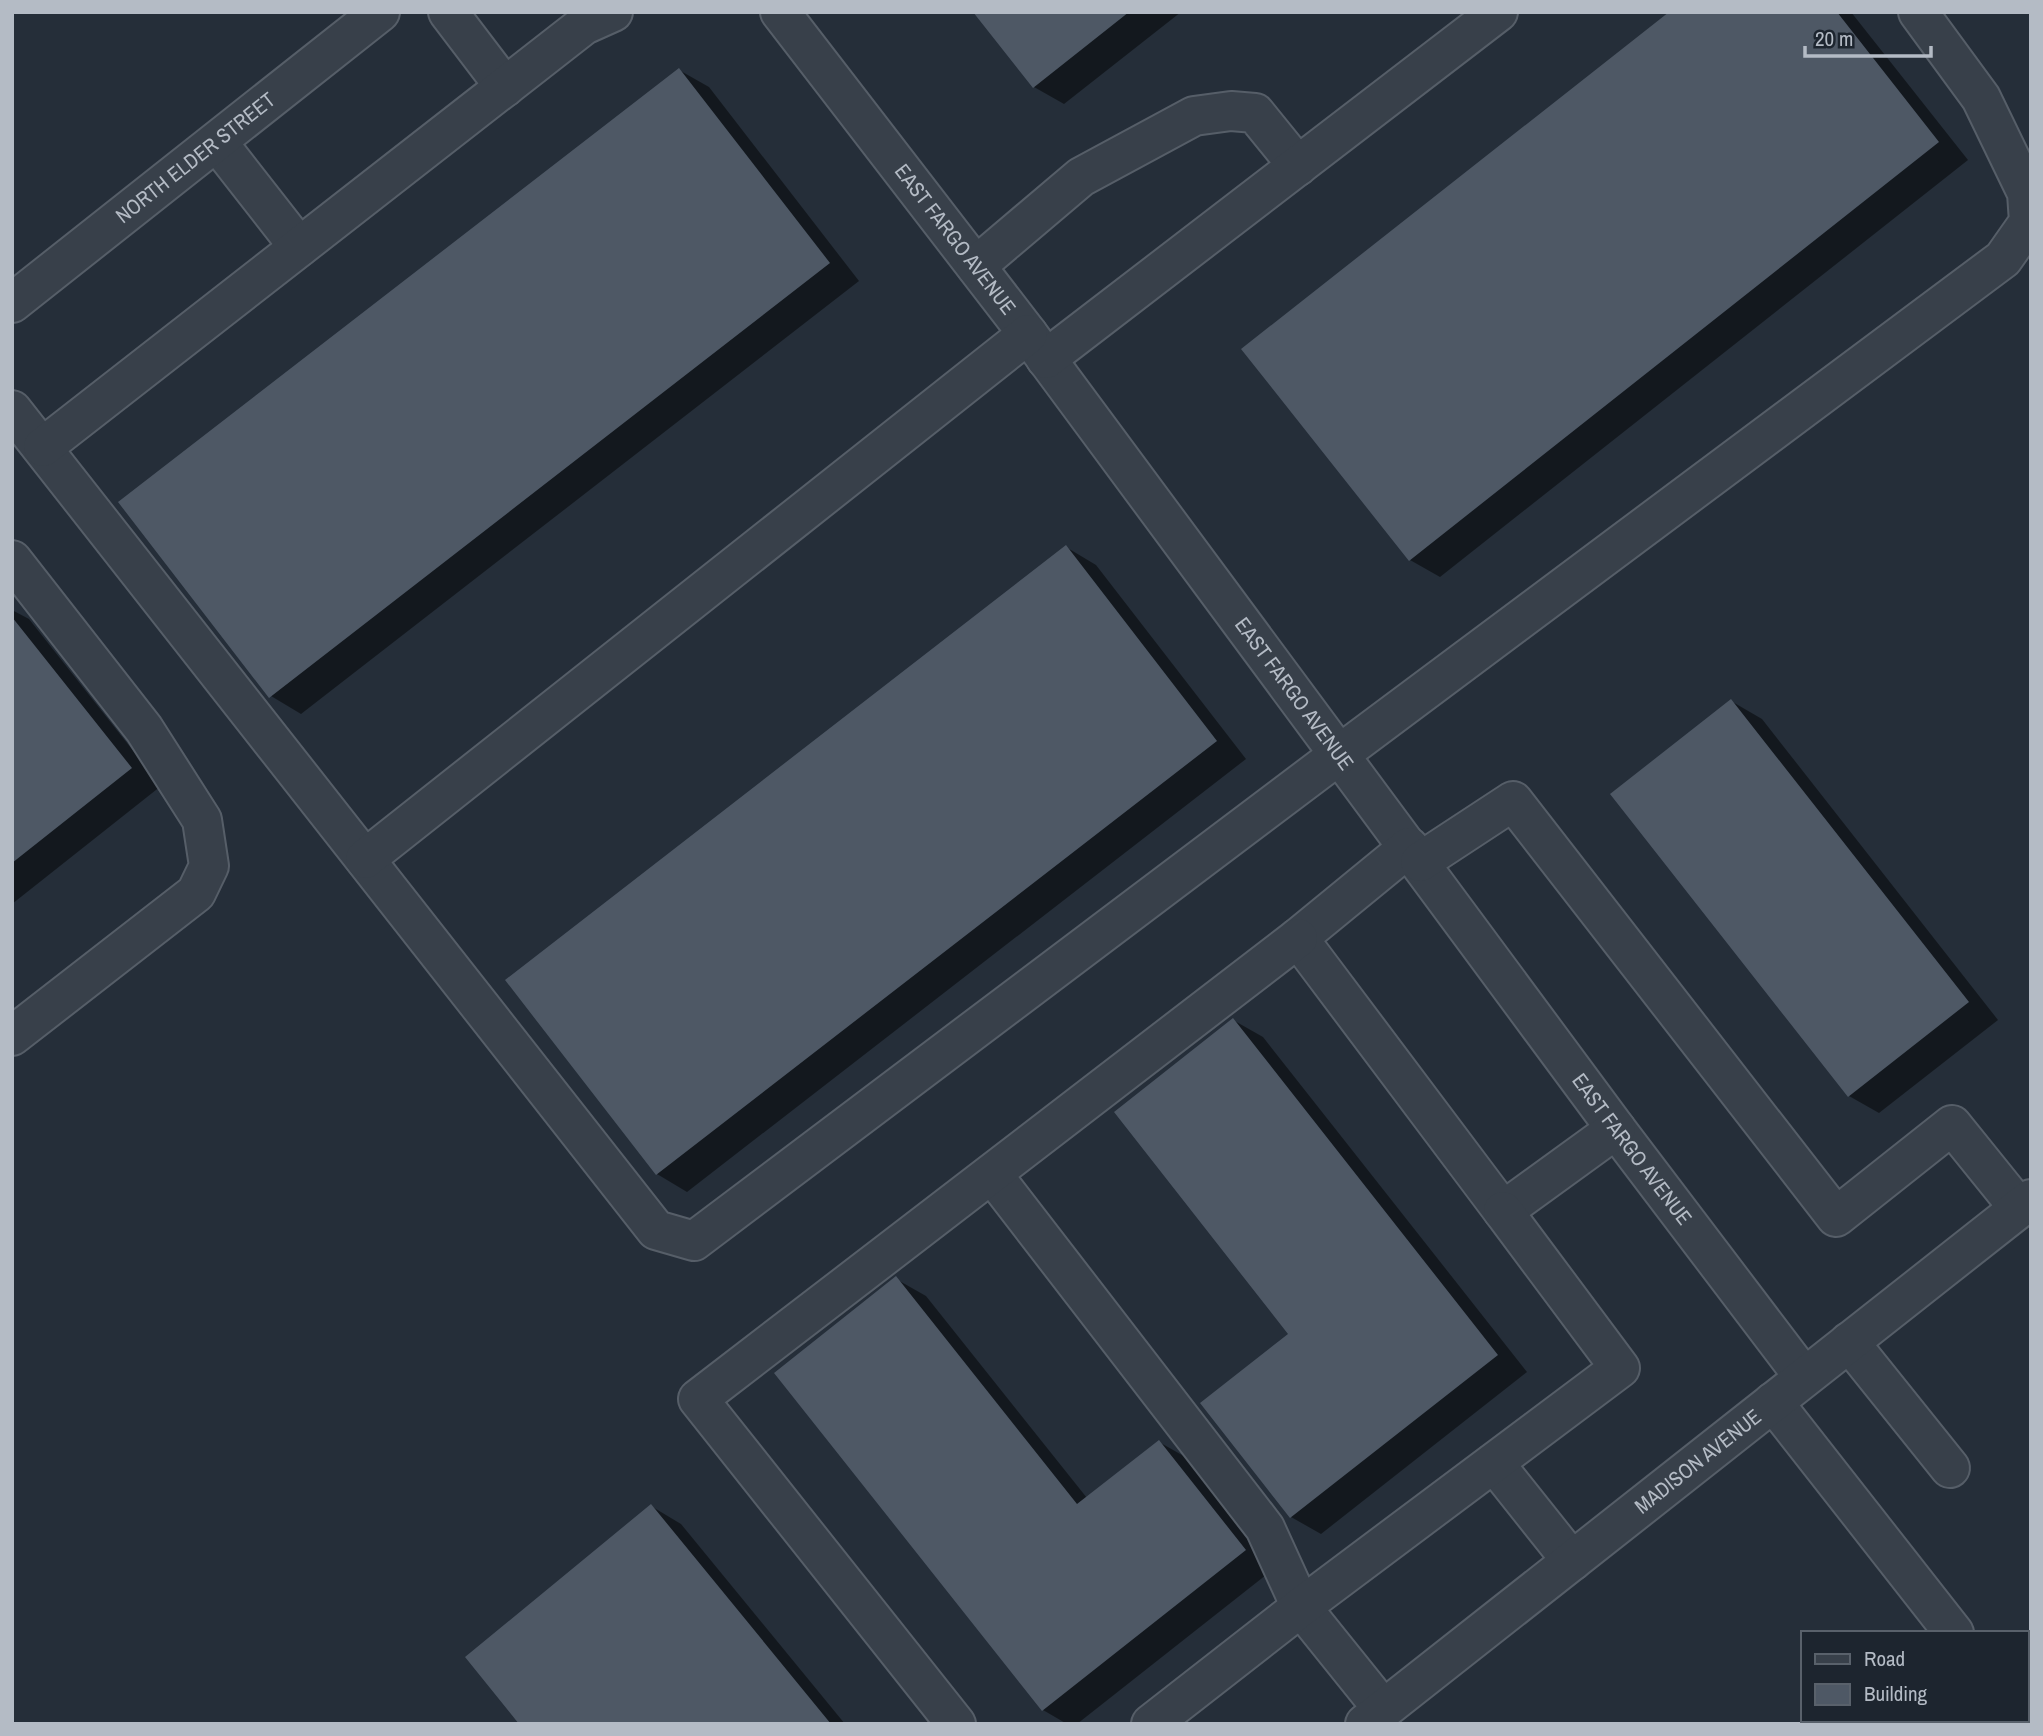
<svg xmlns="http://www.w3.org/2000/svg" width="2043" height="1736" font-family="'Archivo Narrow',sans-serif">
  <rect width="100%" height="100%" fill="#252e39"/>
  <!-- shadow -->
  <path fill="#0007" d="M975,12h206l-117,92 -30,-17z
    M1671,12h180l117,148 -528,417 -30,-17z
    M679,70l30,17 150,194 -558,433 -30,-18z
    M1066,547l30,18 150,194 -559,433 -30,-18 -150,-194z
    M12,610l17,9 132,167 -149,118z
    M1731,701l31,18 236,301 -119,93 -30,-17z
    M1233,1020l30,17 264,335 -206,162 -30,-17v-183z
    M896,1279l30,17 161,202 72,-56 30,17 86,109 -198,156h-10l-24,-14z
    M651,1506l30,18 164,200h-323z"/>
  <!-- building -->
  <path fill="#4e5865" d="M973,12h156l-96,76z
    M1669,12h168l102,130 -530,419 -168,-212z
    M679,68l151,195 -561,435 -151,-196z
    M1066,545l151,196 -561,434 -151,-195z
    M12,617l120,151 -120,95z
    M1731,699l238,303 -121,95 -238,-303z
    M1233,1018l265,337 -208,163 -90,-115 88,-69 -174,-222z
    M896,1276l181,228 82,-64 87,110 -204,161 -268,-338z
    M651,1504l180,220h-312l-54,-67z"/>
  <g fill="none" stroke-linecap="round" stroke-linejoin="round">
    <defs>
      <g id="minor">
        <path d="M448,12l57,75"/>
        <path id="s1" d="M780,12l248,322 588,795 188,248"/>
        <path d="M217,142l82,105"/>
        <path d="M976,266l105,-89 113,-61 37,-5 24,2 43,53"/>
        <path id="s2" d="M12,303l368,-291"/>
        <path d="M1046,359l452,-347"/>
        <path d="M12,410l644,820 38,11 646,-487 663,-495 26,-37 -2,-29 -46,-95 -63,-86"/>
        <path d="M43,447l541,-422 29,-13"/>
        <path d="M12,560l132,169 58,91 7,46 -13,27 -184,143"/>
        <path d="M1409,847l-111,91 205,273 113,-82"/>
        <path d="M365,859l663,-525"/>
        <path d="M1420,862l93,-61 323,416 116,-92 67,83"/>
        <path d="M992,1174l273,354 36,79 82,102"/>
        <path d="M1849,1342l101,126"/>
        <path d="M1773,1402l181,231"/>
        <path d="M1494,1463l78,98"/>
        <path d="M2023,1720l3,4"/>
        <path d="M956,1724l-258,-325 600,-461"/>
        <path d="M1151,1724l150,-117 319,-239 -117,-157"/>
        <path id="s3" d="M1365,1724l666,-525"/>
      </g>
    </defs>
    <!-- minor casing -->
    <use href="#minor" stroke="#565e68" stroke-width="42"/>
    <!-- minor -->
    <use href="#minor" stroke="#38404a" stroke-width="38"/>
  </g>
  <g text-anchor="middle" stroke-width="5" stroke-linejoin="round" paint-order="stroke">
    <!-- street labels -->
    <g font-size="21" fill="#b4bbc5" stroke="#1d252f">
      <text dy="7" stroke="none"><textPath href="#s2" startOffset="234">NORTH ELDER STREET</textPath></text>
      <text dy="7" stroke="none"><textPath href="#s1" startOffset="287">EAST FARGO AVENUE</textPath></text>
      <text dy="7" stroke="none"><textPath href="#s1" startOffset="854">EAST FARGO AVENUE</textPath></text>
      <text dy="7" stroke="none"><textPath href="#s1" startOffset="1421">EAST FARGO AVENUE</textPath></text>
      <text dy="7" stroke="none"><textPath href="#s3" startOffset="424">MADISON AVENUE</textPath></text>
    </g>
  </g>
  <!-- border -->
  <rect width="2043" height="1736" fill="none" stroke="#b4bbc5" stroke-width="28"/>
  <!-- legend -->
  <rect x="1801" y="1631" width="228" height="91" fill="#1d252f" stroke="#59616b" stroke-width="2"/>
  <rect x="1815" y="1654" width="35" height="10" fill="#38404a" stroke="#59616b" stroke-width="2"/>
  <text x="1864" y="1666" font-size="21" fill="#b4bbc5">Road</text>
  <rect x="1815" y="1684" width="35" height="21" fill="#4e5865" stroke="#59616b" stroke-width="2"/>
  <text x="1864" y="1701" font-size="21" fill="#b4bbc5">Building</text>
  <!-- scale -->
  <path d="M1805 46v10h126v-10" fill="none" stroke="#b4bbc5" stroke-width="3.5"/>
  <text x="1815" y="46" font-size="21" fill="#b4bbc5" stroke="#1d252f" stroke-width="5" paint-order="stroke">20 m</text>
</svg>
